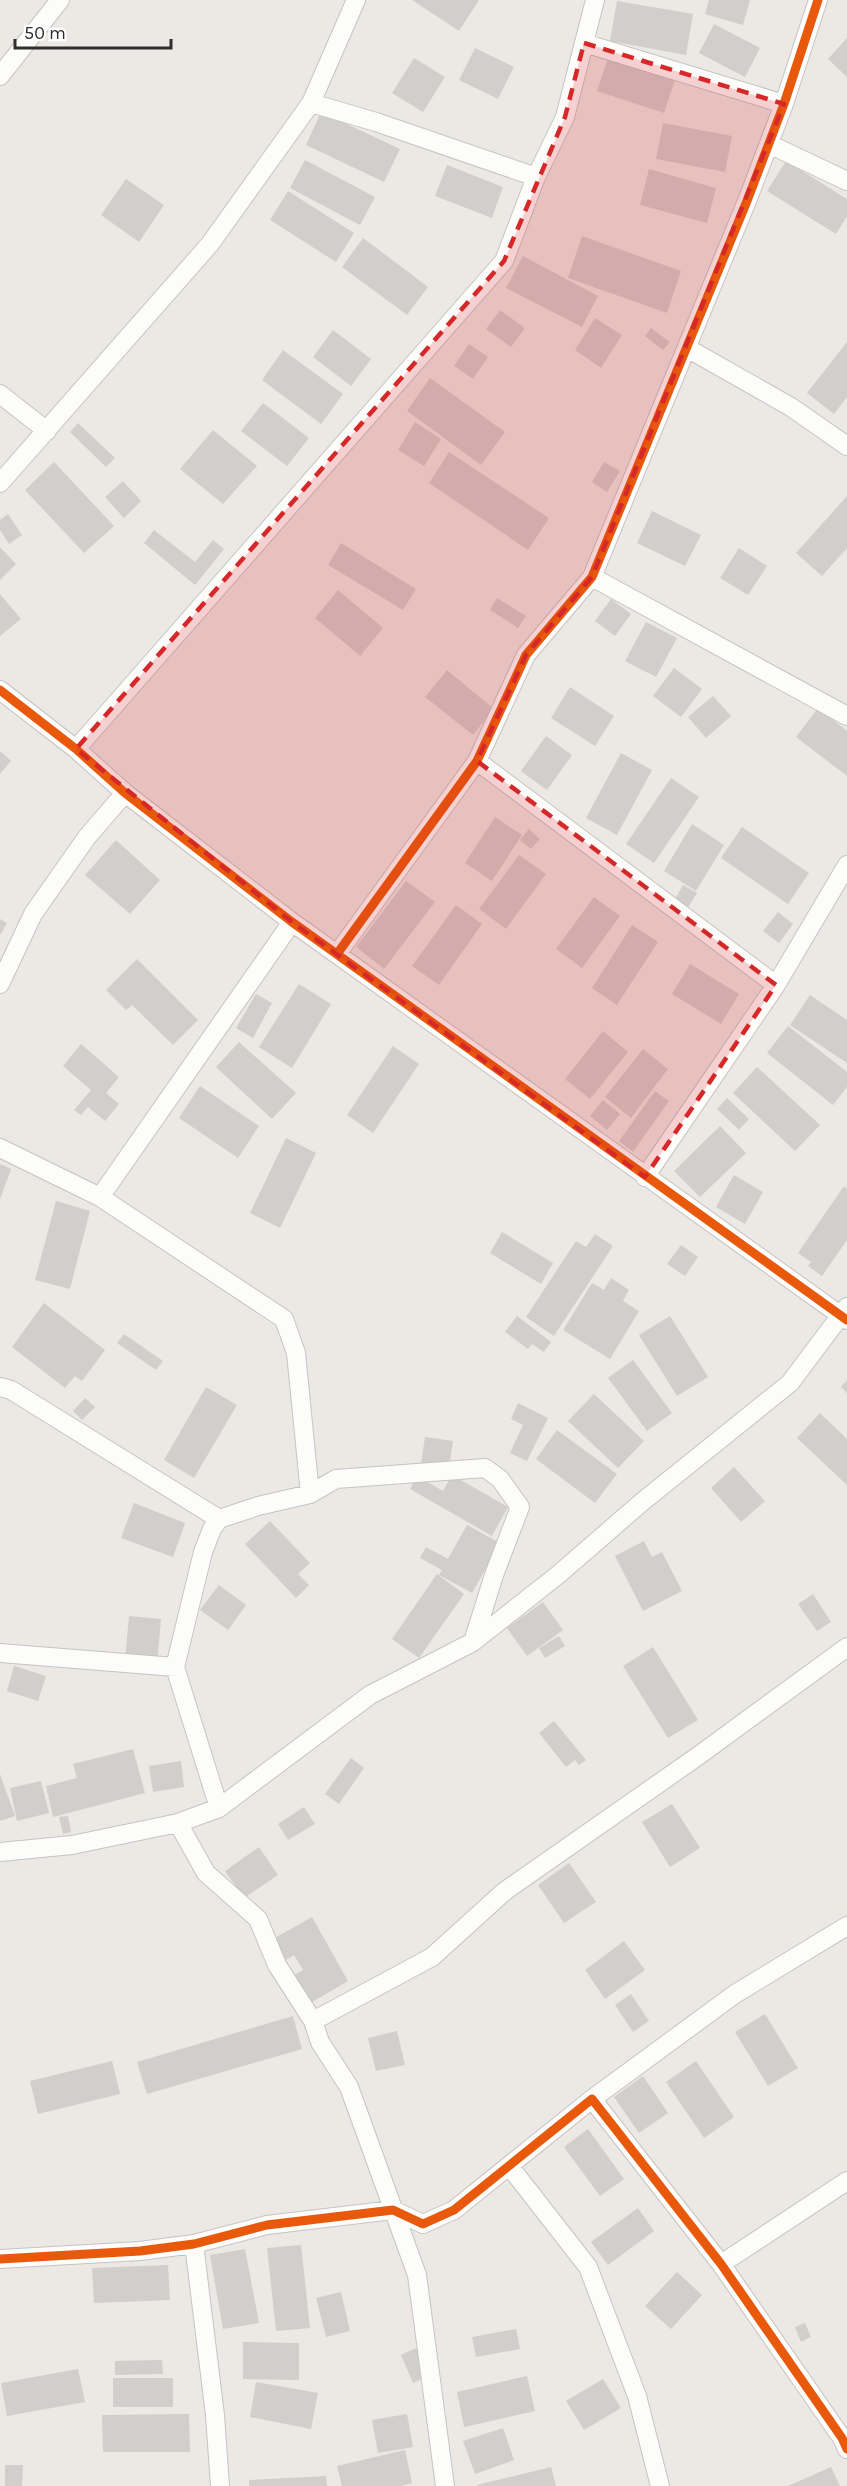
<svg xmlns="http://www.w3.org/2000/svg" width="847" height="2486" font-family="Karla,sans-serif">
  <rect width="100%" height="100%" fill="#ece8e4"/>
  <!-- building -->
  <path fill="#d1cecb" d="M412,0h67l-20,31z
    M709,0h41l-7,25 -38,-11z
    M617,1l76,13 -7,41 -76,-14z
    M714,24l46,24 -15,29 -46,-24z
    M847,38v39l-19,-18z
    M475,48l39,19 -16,32 -39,-19z
    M414,58l31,19 -22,35 -31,-19z
    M608,58l67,22 -11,33 -67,-22z
    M321,112l79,37 -16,33 -78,-37z
    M663,123l69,13 -7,36 -69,-13z
    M305,160l70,37 -15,28 -70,-37z
    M786,161l61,38v17l-11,18 -69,-43z
    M447,165l56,22 -11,31 -57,-22z
    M649,169l67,19 -9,35 -67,-18z
    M126,179l38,26 -25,37 -38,-27z
    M288,191l66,42 -18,29 -66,-42z
    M582,236l99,35 -14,42 -99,-35z
    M363,238l65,49 -21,28 -65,-48z
    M523,256l75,40 -16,31 -76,-39z
    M500,310l25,18 -14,19 -25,-18z
    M595,318l27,17 -21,33 -26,-18z
    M651,328l19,14 -7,8 -18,-14z
    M333,330l38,29 -20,27 -38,-29z
    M847,342v55l-13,17 -27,-21z
    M469,344l19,13 -15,22 -19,-13z
    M283,350l60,44 -22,30 -59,-44z
    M430,378l75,54 -24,33 -74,-54z
    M263,403l46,35 -22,28 -46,-35z
    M415,422l26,17 -17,27 -26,-16z
    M78,423l37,35 -9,9 -36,-35z
    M213,430l44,36 -34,38 -43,-35z
    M449,452l100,66 -21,32 -99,-67z
    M54,462l60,64 -30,27 -59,-63z
    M604,462l16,9 -13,21 -15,-10z
    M123,481l18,20 -17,17 -19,-21z
    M847,496v52l-25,28 -26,-23z
    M652,511l49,24 -16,31 -48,-23z
    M8,514l14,21 -13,9 -9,-14v-10z
    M154,530l41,32 18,-22 11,9 -29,36 -51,-42z
    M341,543l75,46 -13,21 -75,-45z
    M0,547l16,17 -16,16z
    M739,548l28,18 -19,29 -28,-17z
    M338,590l45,38 -23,28 -45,-38z
    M0,594l21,25 -21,17z
    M497,598l29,18 -8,12 -28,-18z
    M611,599l20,15 -16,22 -20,-15z
    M646,622l31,16 -21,39 -31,-16z
    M674,668l28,21 -21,28 -28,-21z
    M447,670l47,39 -21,26 -48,-38z
    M570,687l44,29 -19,30 -44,-28z
    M713,696l18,20 -25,22 -18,-21z
    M818,708l29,23v45l-51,-39z
    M546,736l26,19 -25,35 -26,-19z
    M0,751l11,10 -11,13z
    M621,753l31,17 -35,65 -31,-17z
    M671,778l28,19 -45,66 -28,-19z
    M495,817l27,18 -30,46 -27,-18z
    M692,824l32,21 -28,46 -32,-20z
    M742,827l67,46 -21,31 -67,-46z
    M529,829l11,10 -9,10 -11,-9z
    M116,840l44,40 -30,34 -45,-39z
    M519,855l27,19 -40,55 -27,-20z
    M406,881l29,21 -51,67 -28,-22z
    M683,885l14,8 -11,18 -13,-8z
    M594,897l26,19 -38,52 -26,-19z
    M456,905l26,19 -43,61 -27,-19z
    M778,912l15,12 -14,19 -16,-12z
    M0,919l7,4 -7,12z
    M632,925l26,17 -41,63 -25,-17z
    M137,959l61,61 -25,25 -41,-40 -6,5 -20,-20z
    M690,964l49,30 -18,30 -49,-30z
    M299,984l32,20 -39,64 -33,-21z
    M256,994l16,9 -19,35 -17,-10z
    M810,995l37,25v43l-57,-38z
    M788,1026l59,46v15l-14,18 -66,-52z
    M603,1031l25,21 -38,47 -25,-20z
    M239,1042l57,51 -24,26 -56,-52z
    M81,1044l38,33 -13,16 13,11 -14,17 -17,-14 -7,8 -7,-5 17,-20 -28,-24z
    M393,1046l26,18 -46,69 -26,-18z
    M643,1049l25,20 -37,49 -26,-21z
    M757,1067l63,58 -25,26 -62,-58z
    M200,1086l59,40 -21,32 -59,-40z
    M655,1091l14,10 -36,51 -14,-11z
    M727,1098l22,21 -10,11 -22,-21z
    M603,1100l17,14 -13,16 -17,-14z
    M720,1126l26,27 -46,44 -26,-26z
    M286,1138l30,15 -36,75 -30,-15z
    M0,1164l11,5 -11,30z
    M734,1175l29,17 -18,32 -29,-17z
    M844,1186l3,3v51l-25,36 -14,-10 3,-4 -13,-9z
    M56,1201l34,10 -20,78 -35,-9z
    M502,1232l51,31 -12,21 -51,-31z
    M595,1234l18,12 -59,90 -28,-19 50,-76 10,6z
    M681,1245l17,12 -13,19 -18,-12z
    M611,1278l18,12 -6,11 16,10 -29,48 -47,-29 29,-47 12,7z
    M44,1303l61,47 -23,31 -7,-5 -10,12 -53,-41z
    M517,1316l34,26 -7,10 -12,-8 -4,5 -23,-17z
    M670,1316l38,61 -31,19 -38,-61z
    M124,1334l39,27 -7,9 -39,-27z
    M633,1360l39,53 -25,18 -39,-53z
    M847,1380v13l-6,-6z
    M206,1387l31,18 -43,73 -30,-18z
    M594,1394l50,47 -26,27 -50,-47z
    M85,1398l10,9 -13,13 -9,-9z
    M518,1403l30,15 -21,43 -17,-8 13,-28 -12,-6z
    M820,1413l27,26v46l-50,-47z
    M557,1430l60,44 -22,29 -59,-44z
    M425,1437l28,4 -4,27 -28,-4z
    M734,1467l31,34 -24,21 -30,-34z
    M452,1475l56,32 -16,29 -82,-47 7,-13 26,15z
    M134,1503l51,20 -12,34 -52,-19z
    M270,1521l40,42 -12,11 11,11 -13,13 -51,-54z
    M467,1525l33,18 -28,50 -33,-18 3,-5 -22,-12 6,-11 22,12z
    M644,1541l8,16 10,-5 20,39 -39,20 -28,-55z
    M437,1574l27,20 -45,64 -27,-19z
    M219,1585l27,20 -18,25 -28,-20z
    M813,1594l18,28 -14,9 -19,-27z
    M543,1602l20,28 -36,26 -20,-28z
    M129,1616l32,3 -4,44 -32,-3z
    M559,1636l6,10 -20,12 -6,-10z
    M653,1647l45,73 -30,18 -45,-72z
    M14,1666l32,10 -8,25 -31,-10z
    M554,1721l32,39 -7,5 -4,-5 -9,7 -27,-34z
    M133,1749l12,44 -92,24 -7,-31 31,-8 -4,-14z
    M351,1758l13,10 -25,36 -14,-10z
    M181,1761l3,26 -31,5 -4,-26z
    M0,1774l15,42 -15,5z
    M41,1781l8,32 -32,8 -7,-33z
    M672,1804l28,44 -30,19 -28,-45z
    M304,1807l11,17 -27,16 -10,-16z
    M68,1816l3,16 -8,2 -4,-17z
    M259,1847l19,28 -34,23 -19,-27z
    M569,1863l27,39 -32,21 -26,-38z
    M312,1917l36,64 -41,24 -16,-28 12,-7 -9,-15 -8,5 -13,-21z
    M624,1941l21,29 -40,29 -20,-29z
    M631,1994l18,27 -16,11 -18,-27z
    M765,2014l33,54 -30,18 -33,-54z
    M293,2016l9,33 -155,45 -10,-32z
    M397,2031l8,34 -29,6 -8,-33z
    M112,2061l8,33 -82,20 -8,-33z
    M696,2061l38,56 -30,21 -38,-56z
    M643,2076l25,37 -29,20 -25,-36z
    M588,2129l36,50 -24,17 -36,-49z
    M638,2208l16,23 -46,34 -17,-23z
    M301,2245l9,83 -34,3 -9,-83z
    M245,2249l14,74 -36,6 -13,-74z
    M168,2265l2,35 -76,3 -2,-35z
    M677,2272l25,23 -31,34 -26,-23z
    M341,2292l9,39 -24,6 -10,-39z
    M805,2323l6,14 -10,5 -6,-15z
    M516,2329l4,20 -44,8 -4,-20z
    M243,2342l56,1v37l-56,-1z
    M416,2348l12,28 -15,7 -12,-28z
    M162,2360l1,14 -48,1v-14z
    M78,2369l7,33 -78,14 -6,-33z
    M527,2376l8,35 -71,16 -7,-35z
    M113,2378h60v29h-60z
    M603,2379l18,29 -37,22 -18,-29z
    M256,2382l62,11 -7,36 -61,-12z
    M189,2414l1,38h-87l-1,-37z
    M407,2414l6,33 -35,6 -6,-33z
    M503,2428l11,32 -39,14 -12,-33z
    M405,2450l7,33 -11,3h-59l-5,-20z
    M5,2465h18l-1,21h-17z
    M551,2467l5,19h-78l-1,-1z
    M831,2467l9,19h-52z
    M326,2476l1,10h-78v-6z"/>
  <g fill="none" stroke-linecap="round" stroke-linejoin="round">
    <defs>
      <path id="minor" d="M584,43l200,61
        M0,76l60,-76
        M311,103l65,19 160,55
        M769,144l78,37
        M687,348l104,59 56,39
        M0,394l47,37
        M0,483l210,-239 101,-141 45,-103
        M592,577l255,139
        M0,690l76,59 49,44 167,129 555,398
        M76,749l428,-488 32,-84 29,-60 30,-117
        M477,761l299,224
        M337,954l140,-193 49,-106 66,-78 155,-376 37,-97 34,-104
        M0,984l33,-70 54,-77 38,-44
        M0,1148l100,49 184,122 12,34 14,141
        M645,1177l131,-192 71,-120
        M100,1197l192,-275
        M0,1387l11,3 208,129
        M0,1653l175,14
        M219,1808l-44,-141 28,-115 9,-23 7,-10 39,-13 52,-12 26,-15 149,-11 15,11 20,28 -26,68 -21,67
        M178,1823l28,50 52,46 19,46 36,56 7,21 29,45 68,188 28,211
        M0,1852l72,-7 106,-22 41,-15 151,-113 103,-53 86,-68 83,-72 148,-119 57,-76
        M313,2021l119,-64 73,-66 193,-135 149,-109
        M592,2099l143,-105 112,-68
        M510,2167l78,100 49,129 23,90
        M194,2244l21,171 5,71
        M0,2259l140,-8 54,-7 73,-19 126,-15 30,14 31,-14 138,-111 129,165 121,174 5,11
        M721,2264l126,-83"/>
    </defs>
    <!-- minor casing -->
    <use href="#minor" stroke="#c5c4c5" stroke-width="20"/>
    <!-- minor -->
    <use href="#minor" stroke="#fcfcfb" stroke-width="18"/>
    <defs>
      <path id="cycleway" d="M0,690l76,59 49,44 167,129 555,398
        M337,954l140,-193 49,-106 66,-78 155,-376 37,-97 34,-104
        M0,2259l140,-8 54,-7 73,-19 126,-15 30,14 31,-14 138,-111 129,165 121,174 5,11"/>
    </defs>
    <!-- cycleway casing -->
    <use href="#cycleway" stroke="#fff" stroke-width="13"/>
    <!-- cycleway -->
    <use href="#cycleway" stroke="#e8590c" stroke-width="9"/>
  </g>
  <!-- marked area -->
  <path fill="#d62828" fill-opacity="0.2" stroke="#d62828" stroke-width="4.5" stroke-dasharray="12 8" stroke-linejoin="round" d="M584,43l200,61 -192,473 -66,78 -49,106 299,224 -131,192 -353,-255 -216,-173 428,-488 61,-144z"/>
  <!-- scale -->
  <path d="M15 39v9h156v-9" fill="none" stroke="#2e2e2e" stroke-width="3"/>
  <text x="24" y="39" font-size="18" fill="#2e2e2e" stroke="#ffffff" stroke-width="4.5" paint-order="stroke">50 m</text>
</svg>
